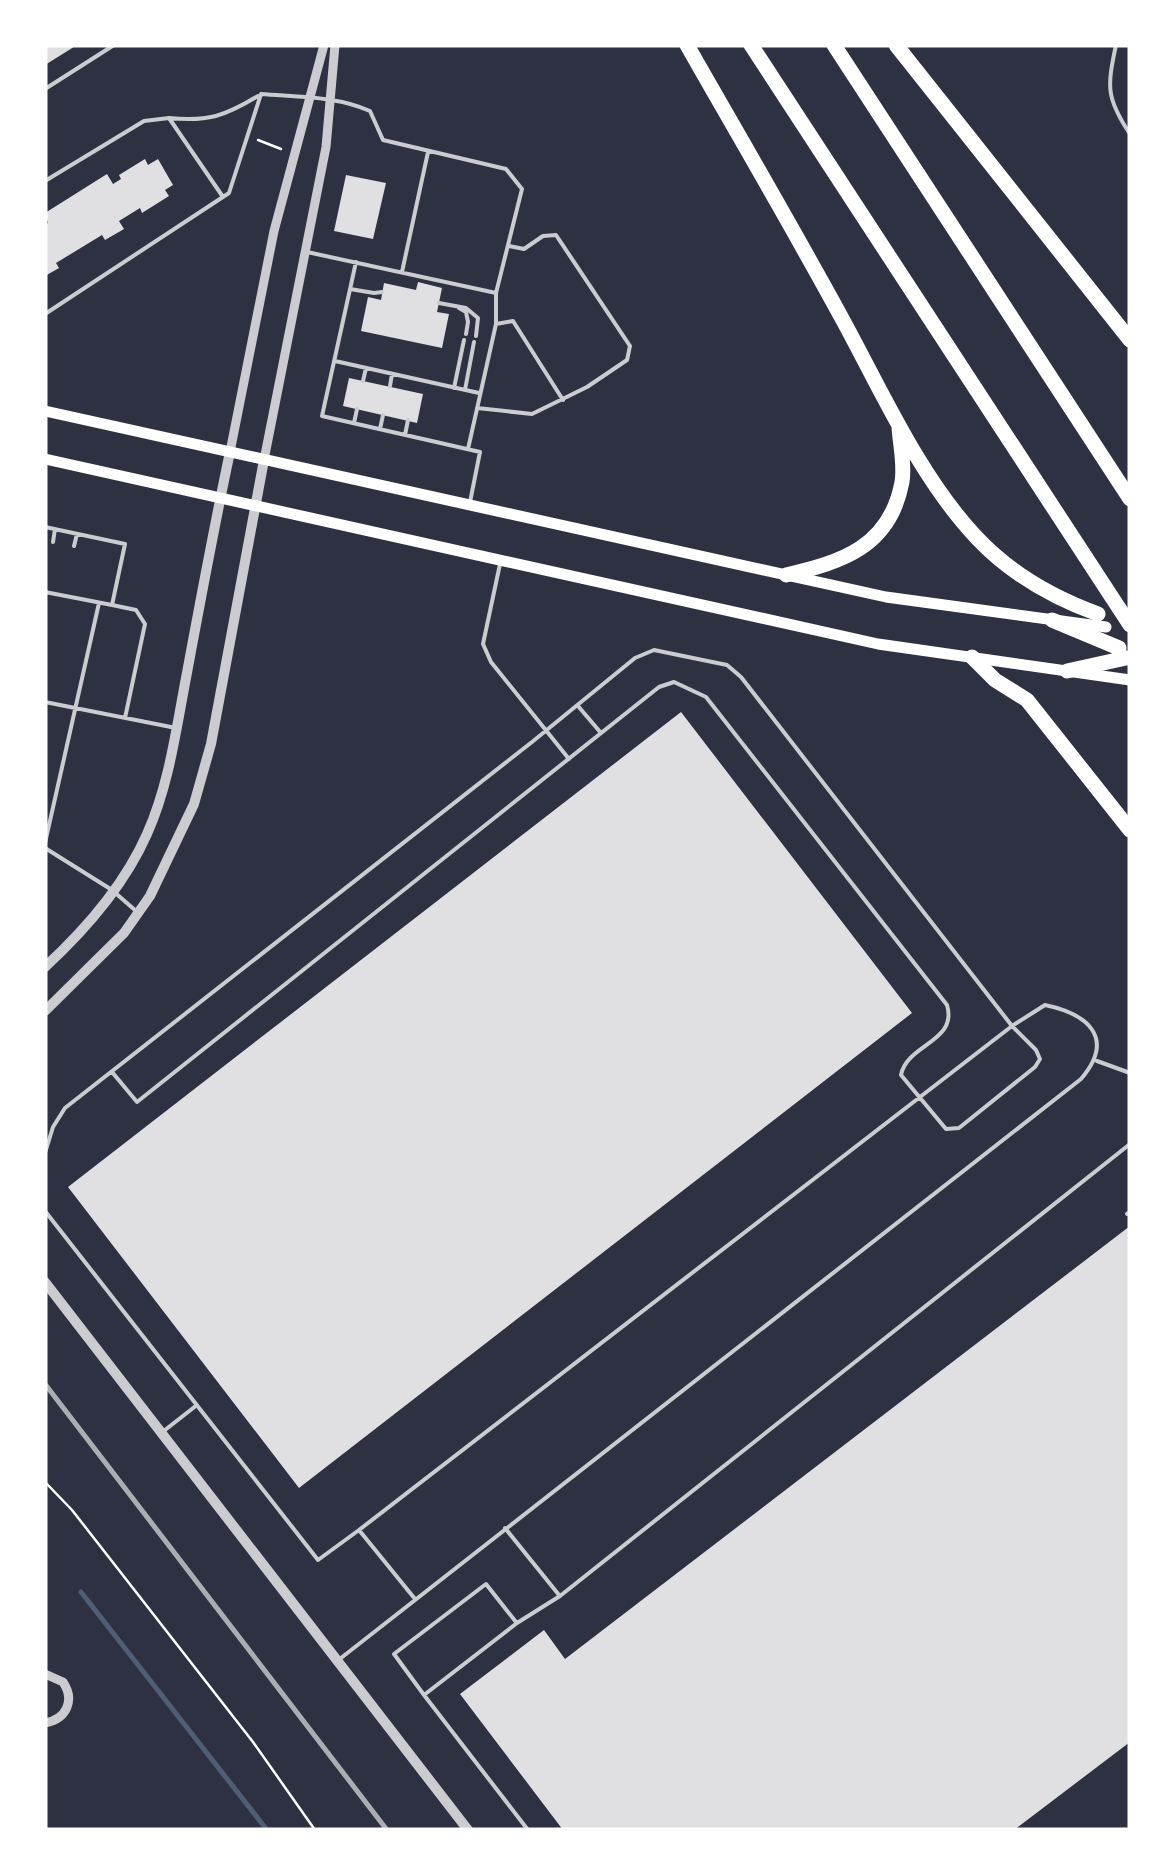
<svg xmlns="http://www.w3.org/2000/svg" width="1175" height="1875" font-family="'Golos Text',sans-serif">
  <rect width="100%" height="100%" fill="#2d3142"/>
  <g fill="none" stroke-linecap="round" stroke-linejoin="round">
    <!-- stream -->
    <path stroke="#4f5d75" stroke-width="5" d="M81,1592l186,238"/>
  </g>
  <!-- building -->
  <path fill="#e0e0e3" d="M45,45h32l-32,20z
    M145,159l3,6 10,-6 15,26 -8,5 4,6 -27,17 -2,-5 -21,13 5,8 -19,11 -3,-5 -46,28 3,5 -14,8v-51l3,-2 -3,-10 62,-39 6,10 8,-5 -2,-4z
    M346,175l40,8 -13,56 -39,-8z
    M418,282l24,6 -5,24 12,2 -7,34 -81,-17 7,-34 13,3 3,-17 32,7z
    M349,378l74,16 -6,29 -74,-17z
    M681,712l231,301 -613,475 -231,-301z
    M1130,1226v516l-116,88h-451l-103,-136 84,-64 21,29z"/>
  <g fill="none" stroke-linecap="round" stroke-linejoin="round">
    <!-- path -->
    <path stroke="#fff" stroke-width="2.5" d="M258,140l23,9
      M45,1482l27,28 181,232 62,88"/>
    <!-- service -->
    <path stroke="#caccd0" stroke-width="4" d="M1116,45c-9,42 -10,53 14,89
      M45,89l69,-44
      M169,118c39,4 56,-2 89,-22
      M45,181l99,-60 25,-3 54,79
      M356,262l-34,154 158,36 -10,50
      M402,272l26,-120
      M350,289l24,4 8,-1
      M439,303l27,5 12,10 -2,18
      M459,308l7,4 2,10 -2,12
      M45,314l184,-121 32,-99c36,3 76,2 109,17l13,29 123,29 16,20 -26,104 -189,-41
      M496,324l17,-3 50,79
      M335,361l144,32
      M363,381l3,-13
      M390,386l2,-12
      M454,388l10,-48
      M465,390l9,-48
      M477,408l55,6 55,-27 40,-27 3,-14 -74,-111 -13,1 -19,13 -15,-3
      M354,423l3,-14
      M380,429l3,-14
      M405,435l3,-15
      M468,449l28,-125v-31
      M45,527l80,17 -13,61 -67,-13
      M53,542l2,-13
      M74,546l3,-12
      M500,564l-17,80 8,18 78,97
      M112,605l24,5 9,14 -20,94
      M45,702l131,26
      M578,706l23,27
      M45,843l54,-240
      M45,848l67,42 24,21
      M1097,1061l33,12
      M45,1153l8,-26 12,-19 467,-366 103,-84 19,-8 73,15 14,12 271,349 24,24 4,9 -5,8 -76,61 -13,1 -45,-54c6,-31 57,-33 46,-70l-241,-308 -32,-15 -15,5 -522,415 -25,-30
      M45,1211l273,349 41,-30
      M1127,1214l3,-2
      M165,1430l32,-25
      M505,1528l54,67
      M341,1658l740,-579c35,-41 7,-65 -36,-74l-33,21 -653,504 56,69
      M424,1695l-30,-41 92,-70 30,38
      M528,1830l-104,-135 93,-72 43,-27 570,-452"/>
    <!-- minor -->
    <path stroke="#caccd0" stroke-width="9" d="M230,452l44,-221 50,-186
      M264,460l62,-313 9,-102
      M45,1674l18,8c12,18 4,37 -18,41"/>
    <!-- tertiary -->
    <path stroke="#caccd0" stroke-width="10" d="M45,967c39,-36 80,-83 102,-133 22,-49 29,-104 39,-156 14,-75 28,-151 44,-226
      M45,1011l79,-78 26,-37 44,-92 17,-60 53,-284
      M45,1282l423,548"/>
    <!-- secondary -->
    <path stroke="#fff" stroke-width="11" d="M45,411l841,186 220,30
      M45,459l833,185 252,36"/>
    <!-- motorway -->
    <path stroke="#fff" stroke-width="15" d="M687,45c53,93 107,185 158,279 38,70 76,155 132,214 34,36 74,59 121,76
      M751,45l379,580
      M834,45l296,454
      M896,45l234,295
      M786,575c56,-13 104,-28 116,-93 3,-17 -2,-38 -3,-55
      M1052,620l67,28
      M972,657l23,23 32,20 103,130
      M1067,671l59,-13"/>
    <!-- rail -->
    <path stroke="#abadb3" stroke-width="5" d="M45,1384l342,446"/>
  </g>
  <!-- border -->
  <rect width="1175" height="1875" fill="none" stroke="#ffffff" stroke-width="95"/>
</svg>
